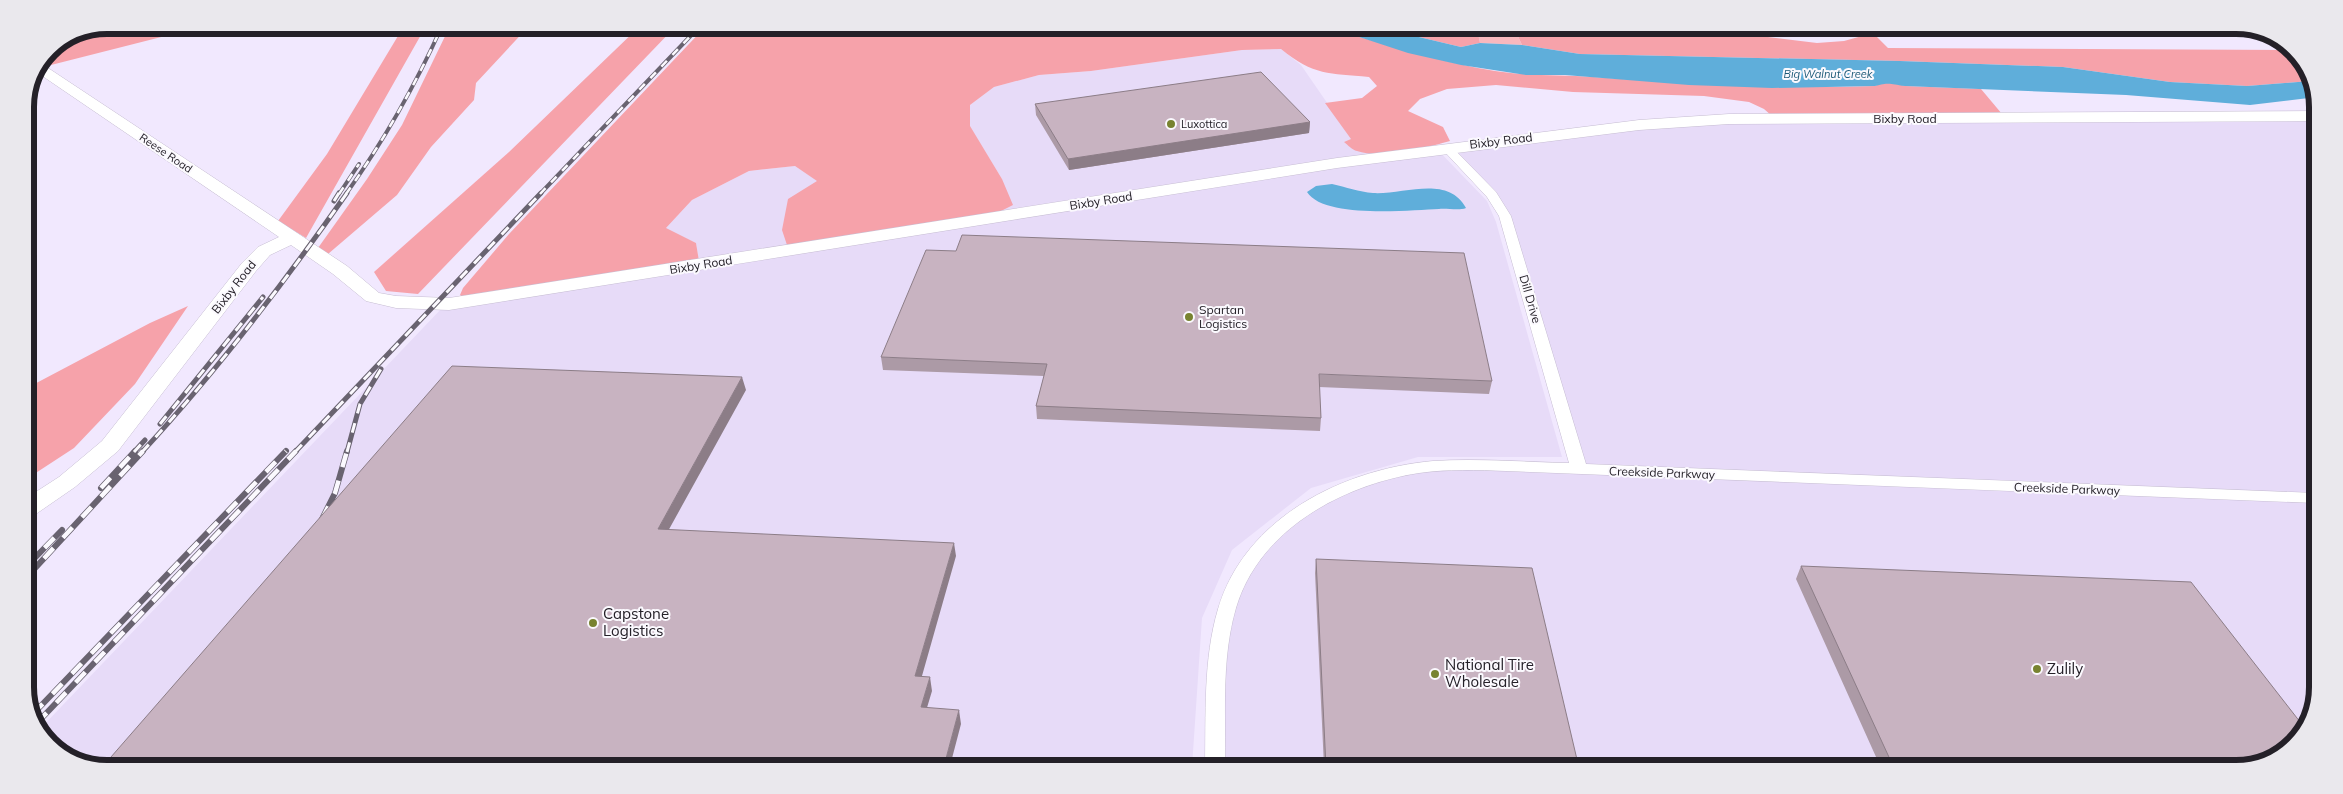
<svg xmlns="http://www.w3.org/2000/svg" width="2343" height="794" font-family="Mulish,sans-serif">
  <rect width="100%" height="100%" fill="#f1e8fe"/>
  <!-- built -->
  <path fill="#e7dbf8" d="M1281,49l20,16 51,74 -7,3 44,11 44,-8 54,56 9,21 66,235h-144l-107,31 -79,62 -30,68 -10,149 -1111,-2 -39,-28 -3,-7 404,-423 257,-39 -4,-25 -31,-14 27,-29 57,-29 46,-5 23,15 184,-2 -32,-52v-22l24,-18 45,-12 52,-4 151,-21z
    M2318,116l-4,597 -28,39 -49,17 -1022,-2 4,-123 31,-83 71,-62 87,-29 171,-1 -74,-253 -58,-68 192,-23z"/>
  <!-- green -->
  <path fill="#f8b8be" d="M1477,28h37l8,17 -42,-2z"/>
  <!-- forest -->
  <path fill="#f6a2aa" d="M148,25h76l-43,7 -130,33 -7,-5 5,-11 11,-5z
    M404,26h22l-120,212 -28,-17 49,-67z
    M450,26h79l-53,57 -2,17 -43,47 -34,48 -69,59 -10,-6 49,-69 35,-54z
    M640,26h36l-258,268 -32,-3 -12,-19 135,-120z
    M706,26l610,1c10,4 22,4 33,7 49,14 96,29 146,37 33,5 65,4 98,6 94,7 188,12 282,9l6,-3 10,-1 14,4 76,3 21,25 -230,2 -8,-7 -15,-7 -45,-6 -131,-4 -77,-7 -49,4 -27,10 -12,12 35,16 7,14c-25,7 -69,18 -93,10 -5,-1 -9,-6 -13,-9l7,-3 -26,-36 37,-5 15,-12 -8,-9c-40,-4 -55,-1 -88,-28l-39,1 -151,21 -52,4 -45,12 -24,18v21l32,53 11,26 -16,8 -210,32 -5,-15 6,-31 29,-18 -22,-15 -46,5 -57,29 -26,28 30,15 3,18 -234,38 -5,-4 3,-7 46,-54z
    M1381,28h96l3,15 -19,4z
    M1514,28h166l31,2 106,13 27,-2 29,-8 15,15 404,2 9,7 9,24 -63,5 -77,-4 -107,-15 -163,-6 -320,-7 -58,-9z
    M188,306l-53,78 -61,64 -49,32v-91l125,-66z"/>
  <!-- water -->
  <path fill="#5faeda" d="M106,25h42l-88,19z
    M1316,27l65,1 80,19 19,-4 42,2 58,9 320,7 163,6 107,15 77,4 63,-5 7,16 -67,8 -124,-10 -221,-9c-15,-2 -15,-4 -30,0l-103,2 -83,-3 -124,-10h-39l-65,-10 -53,-12 -61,-20z
    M2123,29h109l-13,4 -66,3z
    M1332,184c14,3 27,8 41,9 30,2 75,-19 93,15 -7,3 -19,0 -27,1 -29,1 -115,10 -132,-17l9,-6z"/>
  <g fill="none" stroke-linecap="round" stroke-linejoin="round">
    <defs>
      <path id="street" d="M1447,145l4,1 45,46 15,24 75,248 729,29v10l-809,-32c-29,-1 -58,-2 -87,2 -77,12 -160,57 -183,135 -15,51 -10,107 -11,159h-20c1,-52 -2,-108 13,-158 27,-92 126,-140 215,-148 45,-3 91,1 136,2l-70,-247 -12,-19 -44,-47 -2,-2 2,-2z"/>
      <path id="secondary" d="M42,64l305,202 32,27 17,3 53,2 888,-140 302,-38 90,-6 589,-3v10l-589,3 -90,6 -302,38 -888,142 -53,-2 -30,-7 -33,-27 -42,-29 -21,10 -14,16 -138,180 -43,36 -42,29 -8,2v-19l34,-22 43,-36 140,-178 16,-16 21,-10 -241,-164z"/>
    </defs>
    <!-- street casing -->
    <use href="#street" stroke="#c6bdd2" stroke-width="1"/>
    <!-- secondary casing -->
    <use href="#secondary" stroke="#c6bdd2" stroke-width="1"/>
    <!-- street -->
    <use href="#street" fill="#fff" fill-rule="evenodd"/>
    <!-- secondary -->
    <use href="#secondary" fill="#fff" fill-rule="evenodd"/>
    <defs>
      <path id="rail-far2" d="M339,194l20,-30
        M346,194c37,-52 70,-110 96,-168
        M540,194l160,-168"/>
      <path id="rail-far1" d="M334,201l5,-8
        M160,424l103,-127
        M134,452l11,-12
        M142,452c75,-81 142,-169 205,-259
        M295,452l246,-259
        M347,452l13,-48 21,-35"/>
      <path id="rail" d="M101,488l34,-37
        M322,519l13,-26 12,-42
        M25,568l37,-38
        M25,579l118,-128
        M33,714l253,-263
        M37,723l259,-272"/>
    </defs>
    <!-- rail-far2 casing -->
    <use href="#rail-far2" stroke="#696370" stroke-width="4"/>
    <!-- rail-far1 casing -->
    <use href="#rail-far1" stroke="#696370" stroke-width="5"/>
    <!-- rail casing -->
    <use href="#rail" stroke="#696370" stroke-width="6"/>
    <!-- rail-far2 -->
    <use href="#rail-far2" stroke="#fbf9fe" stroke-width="2.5" stroke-dasharray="8" stroke-linecap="butt"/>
    <!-- rail-far1 -->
    <use href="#rail-far1" stroke="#fbf9fe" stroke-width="3" stroke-dasharray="10" stroke-linecap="butt"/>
    <!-- rail -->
    <use href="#rail" stroke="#fbf9fe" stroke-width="4.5" stroke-dasharray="14" stroke-linecap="butt"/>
  </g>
  <!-- wall -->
  <path fill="#ac9aa6" d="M1035,104l275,18 -1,11 -240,37 -33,-55z
    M881,357l611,24 -3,13 -170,-7 2,31 -1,13 -283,-12 -1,-13 8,-30 -161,-6z
    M1316,559l263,209 -255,-1 -9,-194z
    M1801,566l436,203 -356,-1 -85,-189z"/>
  <!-- shaded-wall -->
  <path fill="#8c7d87" d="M1310,122l-1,11 -240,37 -1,-11z
    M742,377l4,13 -84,152 -4,-13z
    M954,543l2,13 -38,134 -3,-14z
    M930,677l2,14 -9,30 -2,-14z
    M959,710l2,14 -11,42h-6z"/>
  <!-- building -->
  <path fill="#c8b3c1" stroke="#8c7d87" d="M1261,72l49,50 -242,37 -33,-55z
    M962,235l502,18 28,128 -173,-7 2,44 -285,-12 11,-42 -166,-7 45,-107 30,1z
    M452,366l290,11 -84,152 296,14 -39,133 15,1 -9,30 38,3 -15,56 -840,-1z
    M1316,559l216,9 47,200 -253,-1z
    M1801,566l390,16 113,145 -18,25 -49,17 -343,-1z"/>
  <!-- markers -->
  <g fill="#788330" stroke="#fbf9fe" stroke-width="2">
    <circle cx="1171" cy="124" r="5"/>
    <circle cx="1189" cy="317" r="5"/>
    <circle cx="593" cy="623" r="5"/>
    <circle cx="2037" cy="669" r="5"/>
    <circle cx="1435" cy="674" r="5"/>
  </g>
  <g text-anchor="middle" stroke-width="4" stroke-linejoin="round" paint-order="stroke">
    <!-- far-water labels -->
    <g font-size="11" font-style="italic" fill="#1c5977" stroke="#fbf9fe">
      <text x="1828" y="78">Big Walnut Creek</text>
    </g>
    <!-- far-poi labels -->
    <g font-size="11" fill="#242028" stroke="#fbf9fe" text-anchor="start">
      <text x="1181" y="128">Luxottica</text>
    </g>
    <!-- far-street labels -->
    <g font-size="11" fill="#242028" stroke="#fbf9fe">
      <text transform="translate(166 153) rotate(34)" y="4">Reese Road</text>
    </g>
    <!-- street labels -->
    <g font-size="12" fill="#242028" stroke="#fbf9fe">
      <text x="1905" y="123">Bixby Road</text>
      <text transform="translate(1501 141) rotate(-7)" y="4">Bixby Road</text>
      <text transform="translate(1101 201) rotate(-9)" y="4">Bixby Road</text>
      <text transform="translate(701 265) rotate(-9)" y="4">Bixby Road</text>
      <text transform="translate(234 287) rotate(-52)" y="4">Bixby Road</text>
      <text transform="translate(1530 299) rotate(74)" y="4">Dill Drive</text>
      <text transform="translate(1662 473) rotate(2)" y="4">Creekside Parkway</text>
      <text transform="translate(2067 489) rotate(2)" y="4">Creekside Parkway</text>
    </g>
    <!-- poi labels -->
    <g font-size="12" fill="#242028" stroke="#fbf9fe" text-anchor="start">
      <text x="1199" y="314">Spartan<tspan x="1199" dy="14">Logistics</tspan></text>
    </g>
    <!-- near-poi labels -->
    <g font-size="15" fill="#242028" stroke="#fbf9fe" text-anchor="start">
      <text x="603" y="619">Capstone<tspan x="603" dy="17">Logistics</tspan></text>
      <text x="1445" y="670">National Tire<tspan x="1445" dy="17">Wholesale</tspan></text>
      <text x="2047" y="674">Zulily</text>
    </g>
  </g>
  <!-- crop -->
  <path d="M0 0H2343V794H0ZM107 34H2236A73 73 0 0 1 2309 107V687A73 73 0 0 1 2236 760H107A73 73 0 0 1 34 687V107A73 73 0 0 1 107 34Z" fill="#eae8ed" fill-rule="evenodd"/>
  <path fill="none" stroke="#242028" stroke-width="6" d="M107 34H2236A73 73 0 0 1 2309 107V687A73 73 0 0 1 2236 760H107A73 73 0 0 1 34 687V107A73 73 0 0 1 107 34Z"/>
</svg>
